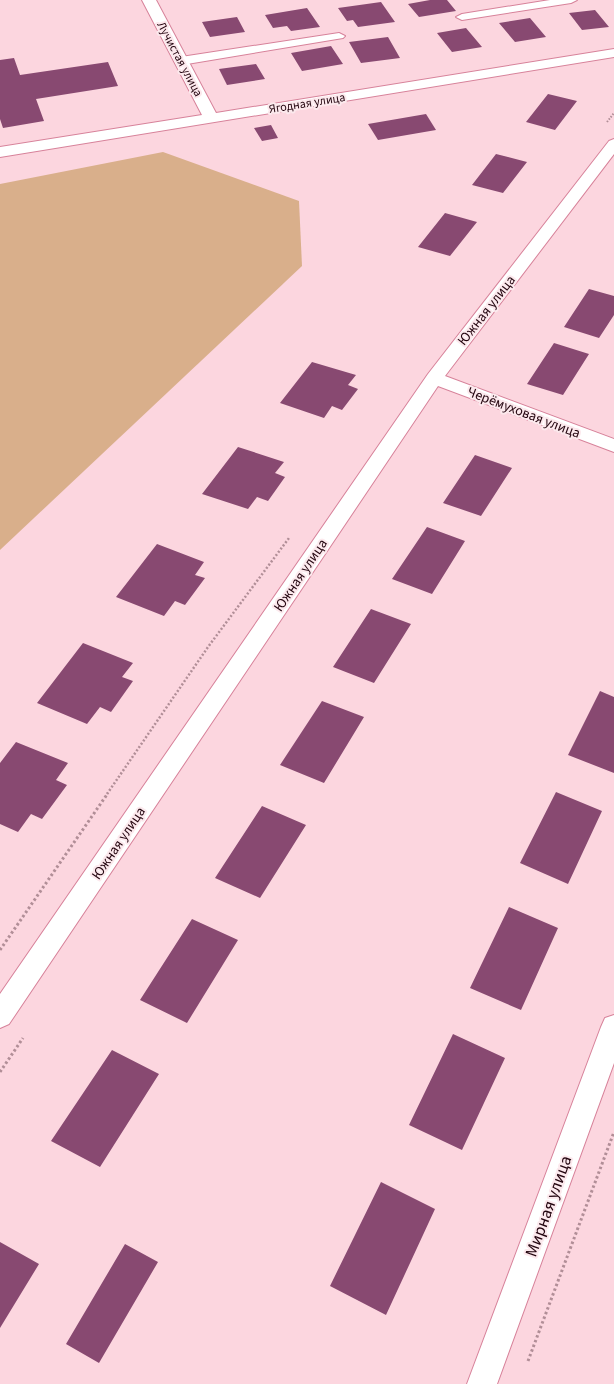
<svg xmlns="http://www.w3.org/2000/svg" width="614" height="1384" font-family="'Source Sans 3',sans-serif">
  <rect width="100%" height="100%" fill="#fcd6df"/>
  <!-- green -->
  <path fill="#d9af8b" d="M163,152l136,49 3,65 -302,284v-366z"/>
  <!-- building -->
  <path fill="#884971" d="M430,0h17l9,11 -37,6 -11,-13z
    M381,2l14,20 -37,5 -5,-7 -6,1 -9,-13z
    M307,8l13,19 -29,4 -4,-5 -14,2 -8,-13z
    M595,10l14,17 -27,3 -13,-17z
    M237,17l8,15 -35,5 -8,-15z
    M530,18l16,19 -31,5 -16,-19z
    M466,28l16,19 -30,5 -15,-19z
    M388,37l12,21 -39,5 -12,-21z
    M331,46l12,18 -41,7 -11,-18z
    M14,58l6,17 88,-13 10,24 -82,13 8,22 -41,7 -3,-9v-59z
    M256,64l9,15 -38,6 -8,-16z
    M548,94l29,7 -22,29 -29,-8z
    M426,114l10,16 -58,10 -10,-16z
    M271,125l7,13 -16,3 -8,-13z
    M496,154l31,8 -24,31 -31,-8z
    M445,213l32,9 -27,34 -32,-9z
    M589,289l25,7v19l-15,23 -35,-11z
    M554,343l35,11 -26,41 -36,-11z
    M312,362l44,13 -8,10 10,4 -16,21 -10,-4 -8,12 -44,-15z
    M238,447l46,15 -9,11 10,4 -17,24 -11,-4 -9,12 -46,-15z
    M475,455l37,13 -31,48 -38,-13z
    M427,527l38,14 -33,53 -40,-15z
    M157,544l47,18 -9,13 10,3 -20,27 -10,-4 -11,15 -48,-19z
    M371,609l40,15 -37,59 -41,-16z
    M83,643l50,20 -11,14 11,4 -22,31 -11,-5 -13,17 -50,-21z
    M600,691l14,6v76l-46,-18z
    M322,701l42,16 -40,66 -44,-18z
    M16,742l52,21 -12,17 11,5 -25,34 -11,-5 -13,18 -18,-8v-61z
    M556,792l46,19 -34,73 -48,-21z
    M262,806l44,19 -46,73 -45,-20z
    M509,907l49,21 -37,82 -51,-22z
    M192,919l46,21 -51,83 -47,-23z
    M453,1034l52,24 -43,92 -53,-25z
    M112,1050l47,24 -59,93 -49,-26z
    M381,1182l54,27 -49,106 -56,-29z
    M0,1242l39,22 -39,64z
    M125,1244l33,18 -59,101 -33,-19z"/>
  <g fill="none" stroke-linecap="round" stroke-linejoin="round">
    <defs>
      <path id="lane" d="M550,0h27l-6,3 -109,17 -6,-3 6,-3z
        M339,33l6,3 -2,2 -162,27 -6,-4 6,-4z"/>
      <path id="street" d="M142,0h14l60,113 398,-64v8l-614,100v-10l202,-32z
        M614,139v15l-169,222 169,63v13l-176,-66 -429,638 -9,4v-34l428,-620 181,-233z
        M614,1015v48l-117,321h-30l134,-357 4,-9z"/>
    </defs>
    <!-- lane casing -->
    <use href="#lane" stroke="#d7829a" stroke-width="2"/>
    <!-- street casing -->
    <use href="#street" stroke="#d7829a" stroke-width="2"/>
    <!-- path-far2 -->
    <path stroke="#b18e97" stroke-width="2" stroke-dasharray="1.5 1.5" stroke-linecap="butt" d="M607,122l7,-9"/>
    <!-- path-far1 -->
    <path stroke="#b18e97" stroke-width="2.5" stroke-dasharray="2 2" stroke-linecap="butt" d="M107,794l101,-147 81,-109"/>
    <!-- path -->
    <path stroke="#b18e97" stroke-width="3" stroke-dasharray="2.5 2.5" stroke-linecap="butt" d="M0,950l108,-157
      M0,1072l23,-34
      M528,1361l86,-229"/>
    <!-- lane -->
    <use href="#lane" fill="#fff" fill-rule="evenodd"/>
    <!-- street -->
    <use href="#street" fill="#fff" fill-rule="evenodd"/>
  </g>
  <g text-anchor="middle" stroke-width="4" stroke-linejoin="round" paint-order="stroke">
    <!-- far-street labels -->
    <g font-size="12" fill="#23050f" stroke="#fce9ed">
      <text transform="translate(180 59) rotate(62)" y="4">Лучистая улица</text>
      <text transform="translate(307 103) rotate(-9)" y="4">Ягодная улица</text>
    </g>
    <!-- street labels -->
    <g font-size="14" fill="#23050f" stroke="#fce9ed">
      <text transform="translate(486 310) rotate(-52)" y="5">Южная улица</text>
      <text transform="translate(524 412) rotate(21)" y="5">Черёмуховая улица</text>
      <text transform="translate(300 575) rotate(-56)" y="5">Южная улица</text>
      <text transform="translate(118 843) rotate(-56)" y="5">Южная улица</text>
    </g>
    <!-- near-street labels -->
    <g font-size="17" fill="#23050f" stroke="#fce9ed">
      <text transform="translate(548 1206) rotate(-70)" y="6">Мирная улица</text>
    </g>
  </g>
</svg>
